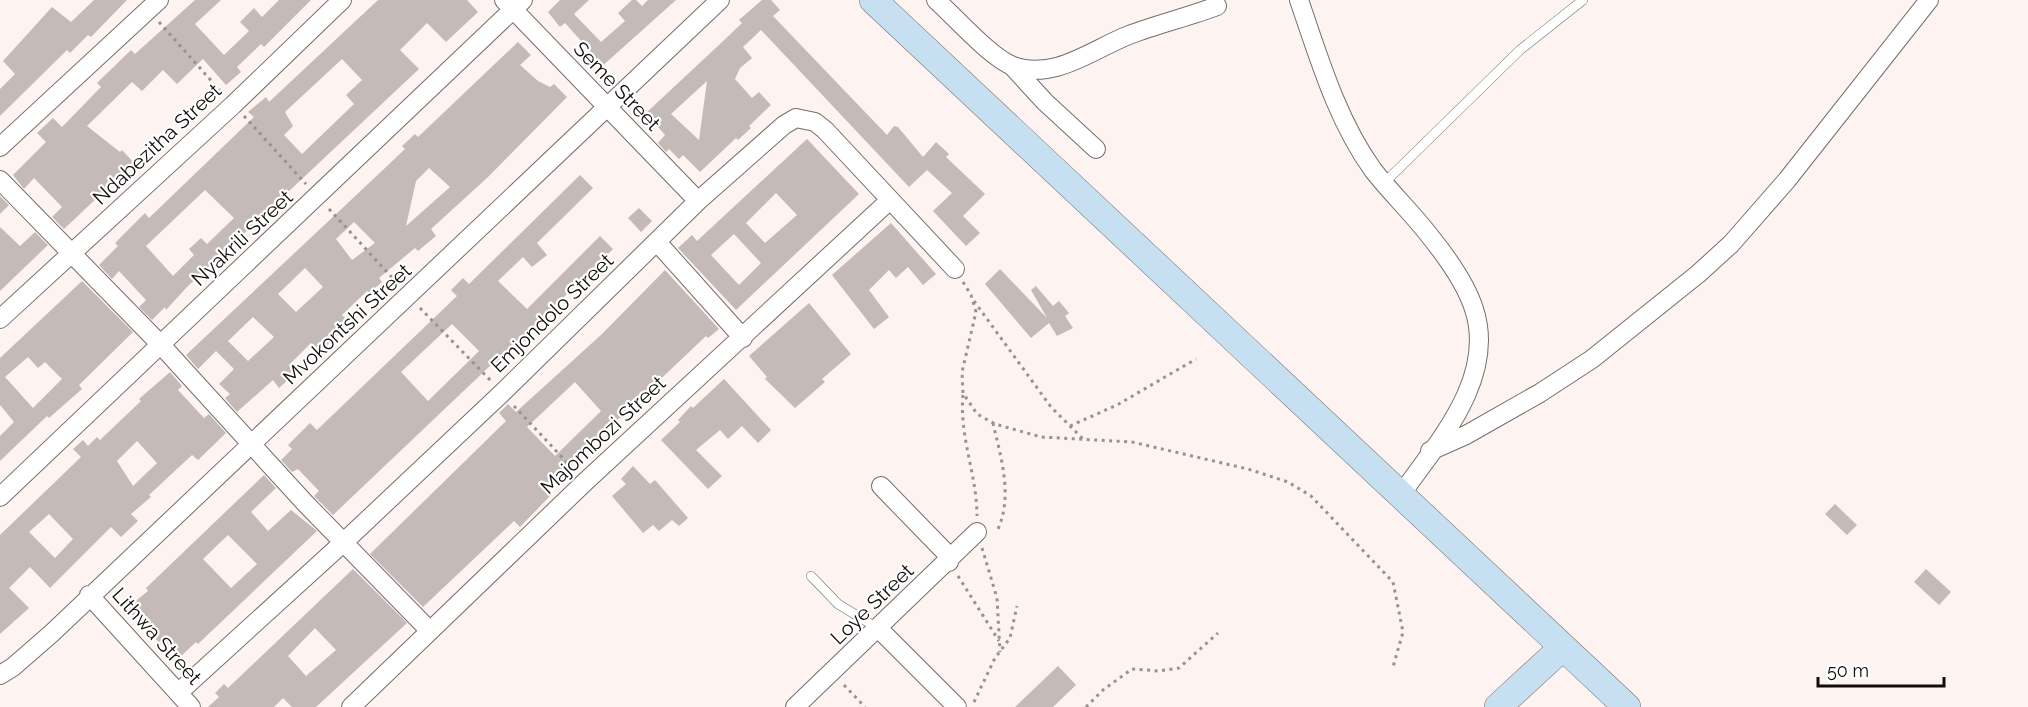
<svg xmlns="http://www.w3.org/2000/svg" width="2028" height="707" font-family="Raleway,sans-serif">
  <rect width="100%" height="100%" fill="#fdf3f0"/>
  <!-- building -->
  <path fill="#c4bab7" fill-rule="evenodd" d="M94,0h33l-36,37 -3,-2 -18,18 -3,-3 -67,66v-27l15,-15 -12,-13 49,-54 19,15z
    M195,0h26l-26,24 29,31 25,-24 -9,-9 14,-14 8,9 17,-17h32l-47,47 -3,-3 -24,23 4,5 -15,13 -23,-26 -26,25 -14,-14 -21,21 -10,-9 -45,44 33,26 2,-2 12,13 -70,66 -12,-12 10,-10 -28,-29 -10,11 -11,-14 33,-33 -9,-9 16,-15 9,9 39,-40 -4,-4 34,-33 4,4z
    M378,0h89l11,12 -32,30 -19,-19 -27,27 19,19 -232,218 -21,23 -1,-3 -13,13 -13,-13 7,-7 -27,-29 -7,8 -13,-14 19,-19 -3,-3 30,-30 4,5 105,-101 -6,-5 18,-15 3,5zM342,59l20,21 -16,15 8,9 -52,50 -18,-19 9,-9 -8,-14zM205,190l29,28 -27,26 -6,-6 -12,11 5,6 -21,21 -27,-30z
    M560,0h29l-15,14 27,28 24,-21 -7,-8 14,-13h4l6,6 6,-6h28l-76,68 -11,-14 2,-2 -26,-29 -5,4 -12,-15z
    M762,0h9l9,10 -7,6 114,119 7,-9 4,1 25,30 13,-15 13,12 -3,3 39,37 -22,22 17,17 -14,13 -33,-35 19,-18 -25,-23 -18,17 -148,-157 -18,17 9,11 -12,10 -5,11 17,19 7,-6 12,13 -22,21 2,2 -13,12 -2,-2 -36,34 -17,-17 -4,4 -10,-10 -3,3 -8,-9 7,-8 -19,-22 74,-69 22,-21 -3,-3zM707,81l-8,59 -28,-26z
    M518,42l13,13 -11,10 18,16 12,6 4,-3 13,13 -79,80 -57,52 5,7 -18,15 -3,-3 -36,30 3,4 -13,11 -2,-2 -25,24 4,4 -14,14 3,4 -9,9 -2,-2 -6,5 -7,-6 -22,22 7,8 -17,15 -6,-8 -36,32 -12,-14 5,-4 -11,-10 15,-15 -18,-18 -18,18 -12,-14 199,-187 20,-19 -3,-3 13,-12 3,3zM429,168l21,19 -44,39 10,-45zM354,222l21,21 -23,17 -16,-21zM305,268l18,19 -27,25 -18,-18zM253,317l21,20 -26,24 -20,-20z
    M807,139l52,55 -123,116 -58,-62 14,-13 5,6zM776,193l21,22 -32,28 -19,-20zM734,234l27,29 -22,22 -28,-30z
    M580,175l13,13 -56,55 10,12 -15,12 -9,-10 -25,24 29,28 73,-73 13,13 -88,86 3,3 -34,28 -2,-2 -159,151 -19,-19 5,-5 -21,-22 -6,3 -11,-12 11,-11 -4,-4 22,-22 7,7 140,-134 -6,-6 12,-12 6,6zM452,324l27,27 -51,50 -27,-29z
    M0,196l9,9 -9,9z
    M639,208l13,13 -11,11 -13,-14z
    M891,223l45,51 -13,11 -15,-18 -12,11 -7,-8 -20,20 20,27 -15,12 -42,-54z
    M0,227l20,19 15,-14 13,13 -48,46z
    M1000,269l47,49 -16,-28 5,-4 17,20 6,-5 10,12 -4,3 8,12 -16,8 -8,-13 -18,15 -46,-54z
    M665,270l54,59 -11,9 -2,-2 -115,109 -43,44 4,5 -32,33 -6,-6 -91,86 -53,-53 136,-133 -7,-8 9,-9 8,8 86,-78zM575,382l26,29 -46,45 -28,-29z
    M82,281l51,51 -54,53 3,4 -33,29 -2,-2 -47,45v-25l14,-14 -14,-17v-47zM28,357l10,11 7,-6 17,17 -29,29 -28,-31z
    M809,303l42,51 -29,25 3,3 -30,26 -30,-29 2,-2 -18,-21z
    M170,372l12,14 -4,4 26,28 5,-4 17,19 -28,27 -6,-5 -43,40 2,2 -20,17 7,7 -17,16 -10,-10 -61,61 -20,-21 -21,21 20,20 -29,26v-99l81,-78 -8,-8 10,-9 5,6 9,-9 3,3 41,-39 -2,-2zM137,441l20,22 -24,23 -16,-25zM49,514l24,25 -18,19 -26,-26z
    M724,379l47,51 -13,13 -16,-17 -14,13 -8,-9 -24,20 26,26 -14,13 -47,-49 19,-18 -2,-2 13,-14 2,2z
    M633,466l17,18 5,-4 33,38 -9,8 -7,-6 -13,11 -6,-6 -10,8 -31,-37 14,-12 -5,-5z
    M264,475l12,13 -25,24 17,19 23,-21 26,21 -119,113 -2,-2 -19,18 -18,-17 -17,-24 -4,3 -11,-14 21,-17 -2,-3zM228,535l29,29 -26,24 -28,-29z
    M1835,504l22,21 -10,10 -22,-21z
    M353,569l54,54 -91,84h-24l-9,-9 -9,9h-66l11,-10 -4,-4 9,-9 4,4zM315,628l21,22 -30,26 -18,-20z
    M1926,569l25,23 -12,13 -25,-23z
    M1058,666l18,19 -23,22h-38z"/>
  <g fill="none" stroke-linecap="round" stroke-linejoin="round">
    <defs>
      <path id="lane" d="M1384,183l136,-133 63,-50
        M811,576l27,28 41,25"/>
      <path id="street" d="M504,0l194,201
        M936,0c19,17 55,58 77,66 41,15 80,-17 116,-31 29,-11 59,-18 88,-29
        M1299,0c20,58 38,120 74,170 18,23 39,43 56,65 17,21 37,49 45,74 23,70 -38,135 -74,187
        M1012,66l33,36 51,47
        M0,147l159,-147
        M0,180l161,165 144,158 124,127
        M657,242l86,96
        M0,319l233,-214 109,-105
        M1430,451l36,-16 74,-42 52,-34 106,-85 33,-30 56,-64 142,-180
        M881,486l68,70v6
        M0,497l523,-497
        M89,595l102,112
        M879,629l78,78
        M0,675l13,-8 39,-34 668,-633
        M178,693l167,-152 157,-148 196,-192 86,-76 12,-7 19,4 10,8 130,139
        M351,707l234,-225 305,-282
        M795,707l182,-175"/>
      <path id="secondary" d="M873,0l754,707
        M1498,707l65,-60"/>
    </defs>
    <!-- lane casing -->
    <use href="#lane" stroke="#766d6b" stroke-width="10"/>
    <!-- street casing -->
    <use href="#street" stroke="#766d6b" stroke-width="20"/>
    <!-- secondary casing -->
    <use href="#secondary" stroke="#766d6b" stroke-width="28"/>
    <!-- path -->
    <path stroke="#999290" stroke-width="3" stroke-dasharray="3 4.5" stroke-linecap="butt" d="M159,22l64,72
      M244,116l62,68
      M329,209l69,75
      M963,282l8,13 5,17 -14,60 1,21 14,21 18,10 46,13 91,5 116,27 40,13 23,14 82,86 10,50 -10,35
      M974,301l77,106 32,32
      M420,308l71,73
      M963,395c-4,41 14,80 14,121
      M514,406l61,65
      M993,423c8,35 20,72 5,106l-4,1
      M1070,426l47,-21 79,-46
      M982,548l15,50 3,54
      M958,576l41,65
      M844,685l21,22
      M974,702l21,-44 15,-20 7,-32
      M1086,707l17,-17 29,-21 27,2 20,-3 39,-35"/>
    <!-- lane -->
    <use href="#lane" stroke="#fff" stroke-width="9"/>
    <!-- street -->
    <use href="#street" stroke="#fff" stroke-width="18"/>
    <!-- secondary -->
    <use href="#secondary" stroke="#c7e0f1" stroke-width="27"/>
  </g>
  <g text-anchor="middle" stroke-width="4.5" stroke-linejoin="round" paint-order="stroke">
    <!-- street labels -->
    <g font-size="20" fill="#100d0c" stroke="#fff">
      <text transform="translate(617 86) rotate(46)" y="7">Seme Street</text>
      <text transform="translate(157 144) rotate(-43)" y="7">Ndabezitha Street</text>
      <text transform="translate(242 238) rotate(-43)" y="7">Nyakrili Street</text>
      <text transform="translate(552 313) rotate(-44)" y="7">Emjondolo Street</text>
      <text transform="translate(347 324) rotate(-43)" y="7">Mvokontshi Street</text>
      <text transform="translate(603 435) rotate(-43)" y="7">Majombozi Street</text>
      <text transform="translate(872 604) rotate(-44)" y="7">Loye Street</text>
      <text transform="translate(157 636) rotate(48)" y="7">Lithwa Street</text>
    </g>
  </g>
  <!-- scale -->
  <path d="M1818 677v9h126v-9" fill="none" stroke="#100d0c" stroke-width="3"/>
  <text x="1827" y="677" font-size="18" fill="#100d0c" stroke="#ffffff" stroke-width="4.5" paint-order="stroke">50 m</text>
</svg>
